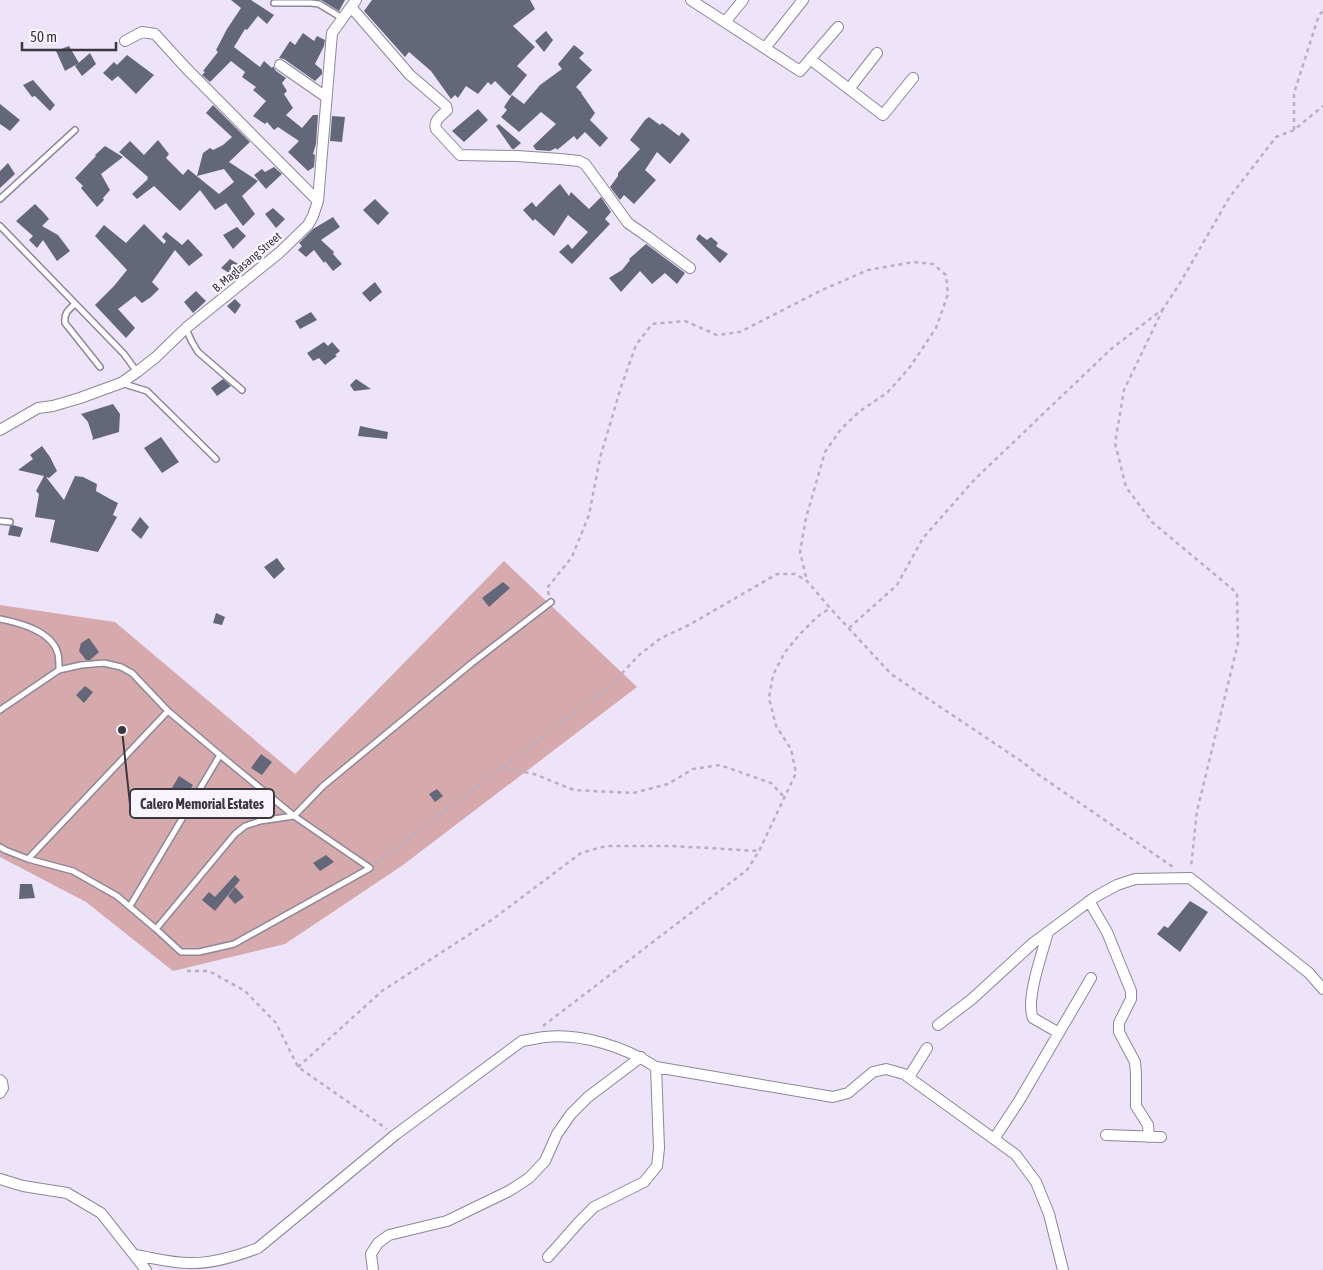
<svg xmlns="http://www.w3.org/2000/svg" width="1323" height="1270" font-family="'Asap Condensed',sans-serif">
  <rect width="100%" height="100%" fill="#eee4f9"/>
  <!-- green -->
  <path fill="#d6a9ad" d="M504,561l133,126 -234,178 -118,79 -112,27 -87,-69 -86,-45v-252l115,17 180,152z"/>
  <!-- building -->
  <path fill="#62677a" d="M231,0h20l23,15 -7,9 -9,-8 -11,14 -2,-1 -11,18 26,20 4,-6 8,7 1,-2 3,5 10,7 -4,5 5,8 -3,3 9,14 -7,7 16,13 11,-13h5l-2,29 -3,10 2,1 -1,12 -6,4 -20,-19 11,-11 -21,-14 -4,3 -7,-8 -2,2 -12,-8 13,-15 -13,-11 3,-3 -14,-10 3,-5 -14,-11 -21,21 -8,-7 3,-3 -2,-1 15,-19 -2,-2 11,-21 14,-21z
    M321,0h24l-6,11z
    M372,0h158l5,9 -22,17 22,21 -18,19 10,9 -17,21 -15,-15 -4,4 -3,-3 -10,12 -12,-8 -8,12 -3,-3 -4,4 -20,-28 -22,-19 -4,5 -41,-46z
    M546,31l7,9 -9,12 -9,-11z
    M303,33l11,8 3,-5 8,4 -1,6 -9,18 7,6v4l-7,7 -31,-22 -5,-1 11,-17 5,4z
    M574,45l10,8 -5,5 13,12 -16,17 6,6h-1l14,20 -5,7 18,18 -8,9 -15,-15 -8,8 -3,-4 -17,14 -1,-2 -6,3 -14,-1 -3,-4 23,-22 -15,-12 -22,20 -18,-15 6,-7 -3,-3 8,-12 12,9 16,-19 22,-16 -4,-5z
    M69,46l10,17 -14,8 -9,-20z
    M90,53l6,11 -14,12 -7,-10z
    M127,55l27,20 -18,19 -18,-18 -6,5 -9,-8 11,-11 3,3z
    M33,80l22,25 -5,6 -15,-15 -3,1 -9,-12z
    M0,104l20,16 -10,11 -10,-7z
    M213,105l37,37 -21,20 29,19 -16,15 13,18 -12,12 -17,-23 -11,7 -15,-20 -20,21 -26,-25 -17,13 -5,-5 16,-15 -1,-1 1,-1 -29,-25 11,-11 14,14 14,-15 11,14 -3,4 17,17 5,-6 31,25 15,-12 -10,-13 -27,7 6,-23 7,-5 3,2 10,-5 9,-8 -26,-24z
    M478,109l10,11 -24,22 -12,-11z
    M332,116l13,1 -3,25 -12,-1z
    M649,117l11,8 2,-2 17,13 3,-4 8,8 -20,24 -13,-12 -12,18 11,10 -22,24 -10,-9 -4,5 -10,-13 8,-11v-3l22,-24 -10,-9 15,-20z
    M499,124l22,19 -7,6h-2l-16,-23z
    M105,146l18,11 -22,17 9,16 -7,8 1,2 -7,7 -16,-19 2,-2 -8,-8 21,-22 -1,-1z
    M8,163l7,11 -15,14v-17z
    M274,167l8,7 -16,15 -12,-14 8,-6 3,3z
    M560,184l9,12 2,-4 18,17 12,-12 10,15 -6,7 5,5 -38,40 -13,-12 9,-8 4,5 16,-17 -20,-17 -14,21 -19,-17 -2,2 -10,-11 9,-8 4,5 14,-14z
    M375,199l14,14 -11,12 -15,-15z
    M35,204l8,8 6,7 -7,7 16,9 12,16 -13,10 -14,-21 -6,8 -8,-8 4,-4 -17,-15z
    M273,208l12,11 -9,9 -11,-14z
    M333,217l7,10 -19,13 13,12 -1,2 9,10 -9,7 -8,-10 -1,2 -10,-13 -8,7 -8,-7 4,-4 -3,-3 14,-14z
    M144,224l20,20 2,-3 -4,-4 4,-5 16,13 6,-6 15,16 -14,11 -14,-16 -23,32 7,7 -8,8 -9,6 -7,-7 -17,13 17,19 -9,10 -31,-33 19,-19 13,-16 -32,-34 9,-11 22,18z
    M237,227l9,9 -13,13 -10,-14z
    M699,234l8,6 4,-3 7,6 -2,3 12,8 -8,9 -24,-24z
    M646,244l39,29 -8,11 -12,-11 -13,11 -12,-13 -19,21 -12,-14 13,-8 8,-10 -1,-1z
    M230,259l15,9 -8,10 -16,-10z
    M375,282l7,10 -12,10 -8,-9z
    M196,291l10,10 -13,12 -9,-11z
    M235,299l6,6 -6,9 -8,-8z
    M311,312l6,8 -17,9 -5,-8z
    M324,342l4,4 4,-4 8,9 -5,4 2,1 -12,9 -6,-7 -6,3 -6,-8z
    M223,379l8,7 -14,10 -6,-8z
    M356,379l15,10 -17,2 -4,-6z
    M113,404l7,10 -1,18 -27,8 1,-2 -5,-16 -7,-8z
    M360,426l28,6 -1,7 -29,-3z
    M161,437l18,25 -17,11 -18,-25z
    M42,446l8,11 7,14 -8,7 -3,-1 18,23 11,-24 8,1 14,7 -1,7 14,8 8,4 -5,12 4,2 -19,35 -48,-10 5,-22 -20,-3 4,-23 -3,-3 8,-15 -26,-6 15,-11 -3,-4z
    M140,517l9,10 -8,12 -10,-9z
    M13,525l10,3 -3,9 -12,-2 2,-9z
    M277,558l8,11 -11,10 -10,-12z
    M503,582l7,6 -21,19 -7,-9z
    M216,613l9,4 -3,8 -9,-2z
    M89,638l10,14 -9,8h-4l-7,-9 2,-8z
    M85,686l8,6 -9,11 -8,-8z
    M261,754l11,8 -10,13 -11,-7z
    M179,776l14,9 -8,12 -13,-9z
    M437,789l6,7 -8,6 -6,-8z
    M326,855l8,7 -14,9 -7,-8z
    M235,875l5,5 -25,31 -13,-11 7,-8 6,5z
    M20,884h12l3,14 -16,1z
    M235,887l9,10 -9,7 -7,-8z
    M1190,901l18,11 -28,40 -23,-18 7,-8 4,2z"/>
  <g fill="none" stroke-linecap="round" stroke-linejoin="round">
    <defs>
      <path id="lane" d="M274,3h37l8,1 23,14
        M0,199l75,-69
        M0,226l124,128 13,18
        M75,304c-7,6 -11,9 -10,19l35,44
        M186,329l6,13 6,10 44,38
        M121,383l26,8 69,68
        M0,521l10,1
        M0,619c20,4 52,12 58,35 1,5 1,11 1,16l-59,40
        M0,847l5,3 23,9 45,12 44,25 39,33 25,23h18l35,-8 136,-76 -76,-52 -74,-61 -52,-44 -36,-38 -11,-6 -17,-4 -23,2 -22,5
        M28,859l140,-148
        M130,906l90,-151
        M156,929l79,-95 10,-8 15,-5 34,-5 29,-30 149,-123 79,-61"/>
      <path id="street" d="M691,0l109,71 38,-44
        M351,7l59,68 36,31 1,4c-6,6 -14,11 -11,19l24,26 57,1 43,3 19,2 6,3 43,59 20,14 42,31
        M725,22l18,-22
        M125,41l17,-9 13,2 31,34 132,133
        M765,48l38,-48
        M810,59l73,56 30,-37
        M280,65l46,32
        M849,89l28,-36
        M0,430l38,-22 15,-2 27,-8 41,-15 16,-11 19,-15 30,-29 93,-75 29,-28 5,-9 5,-15 14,-168 24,-33
        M1089,901l18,31 24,59v8l-12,24v9l16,30 1,12v32l12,19 1,12
        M1048,932c-5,19 -23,68 -15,86l26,15
        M938,1025l34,-26 61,-56 62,-46 22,-12 18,-6 55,-1 119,95 14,16
        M909,1077l18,-29
        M0,1080l2,2 1,6 -3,5
        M1106,1135l55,2
        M994,1139l25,-38 72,-123
        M0,1179l23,7 44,7 34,20 45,57
        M135,1255c19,3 39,9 58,8 22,0 44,-7 65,-15l137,-113 127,-94c7,-1 15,-3 23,-4 37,-4 80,10 111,30l177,30 15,-4 25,-21 13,-3 18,5 112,81 20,27 13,32 14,56
        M548,1257l32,-36 14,-14 50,-25 13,-16 2,-18 -3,-81
        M373,1270l-2,-16 7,-11 11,-8 58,-14 62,-30 20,-13 16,-17 12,-27 14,-20 17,-17 53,-40"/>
    </defs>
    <!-- lane casing -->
    <use href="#lane" stroke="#8e8699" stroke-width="8"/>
    <!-- street casing -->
    <use href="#street" stroke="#8e8699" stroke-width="12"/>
    <!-- path -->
    <path stroke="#b8b0c1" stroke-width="2.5" stroke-dasharray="4 4" stroke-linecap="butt" d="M1294,130v-37l25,-78 4,-4
      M1163,309l-39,81 -9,53 11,44 26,35 85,71 1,50 -41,168 -6,56
      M549,595l-2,-7 25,-31 17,-42 11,-57 21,-71 15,-42 16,-21 33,-3 32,14 23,-3 82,-42 46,-20 46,-8 19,2 13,11 2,19 -12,34 -26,39 -23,26 -27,18 -19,18 -16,23 -19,66 -6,34 7,29
      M849,628l48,-43 26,-47 52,-59 136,-130 52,-40 17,-26 49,-85 47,-61 18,-7 29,-24
      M501,768l33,6 40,16 59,3 35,-9 25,-15 27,-4 51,18 14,15
      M375,864l237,-180 27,-29 22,-17 28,-13 88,-51h18l12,7 23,27 61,66 130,87 18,14 134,92
      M187,971h22l36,20 31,32 22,44 89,62
      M543,1026l204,-156 12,-19 37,-78 -5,-24 -15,-23 -7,-28 4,-23 12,-23 15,-18 17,-17 13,-9
      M298,1067l84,-76 111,-72 88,-66 25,-7h67l86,5"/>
    <!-- lane -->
    <use href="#lane" stroke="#fff" stroke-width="5"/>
    <!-- street -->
    <use href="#street" stroke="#fff" stroke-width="10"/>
  </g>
  <g text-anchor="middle" stroke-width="5" stroke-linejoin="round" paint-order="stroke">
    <!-- street labels -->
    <g font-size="12" fill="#3b373f" stroke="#f8f4fd">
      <text transform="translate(247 262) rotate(-40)" y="4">B. Maglasang Street</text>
    </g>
  </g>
  <!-- callouts -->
  <path fill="none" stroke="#3b373f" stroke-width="2" d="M122 730L130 804"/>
  <circle fill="#3b373f" stroke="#f8f4fd" stroke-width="2" cx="122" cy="730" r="5"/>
  <rect fill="#f8f4fd" stroke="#3b373f" stroke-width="2" x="130" y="789" width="144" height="29" rx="5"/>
  <g font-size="14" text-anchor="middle" font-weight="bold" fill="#3b373f">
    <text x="202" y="809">Calero Memorial Estates</text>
  </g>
  <!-- scale -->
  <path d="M22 42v8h94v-8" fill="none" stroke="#3b373f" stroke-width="2.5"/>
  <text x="30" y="42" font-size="15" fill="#3b373f" stroke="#f8f4fd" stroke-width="4" paint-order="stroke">50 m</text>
</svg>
